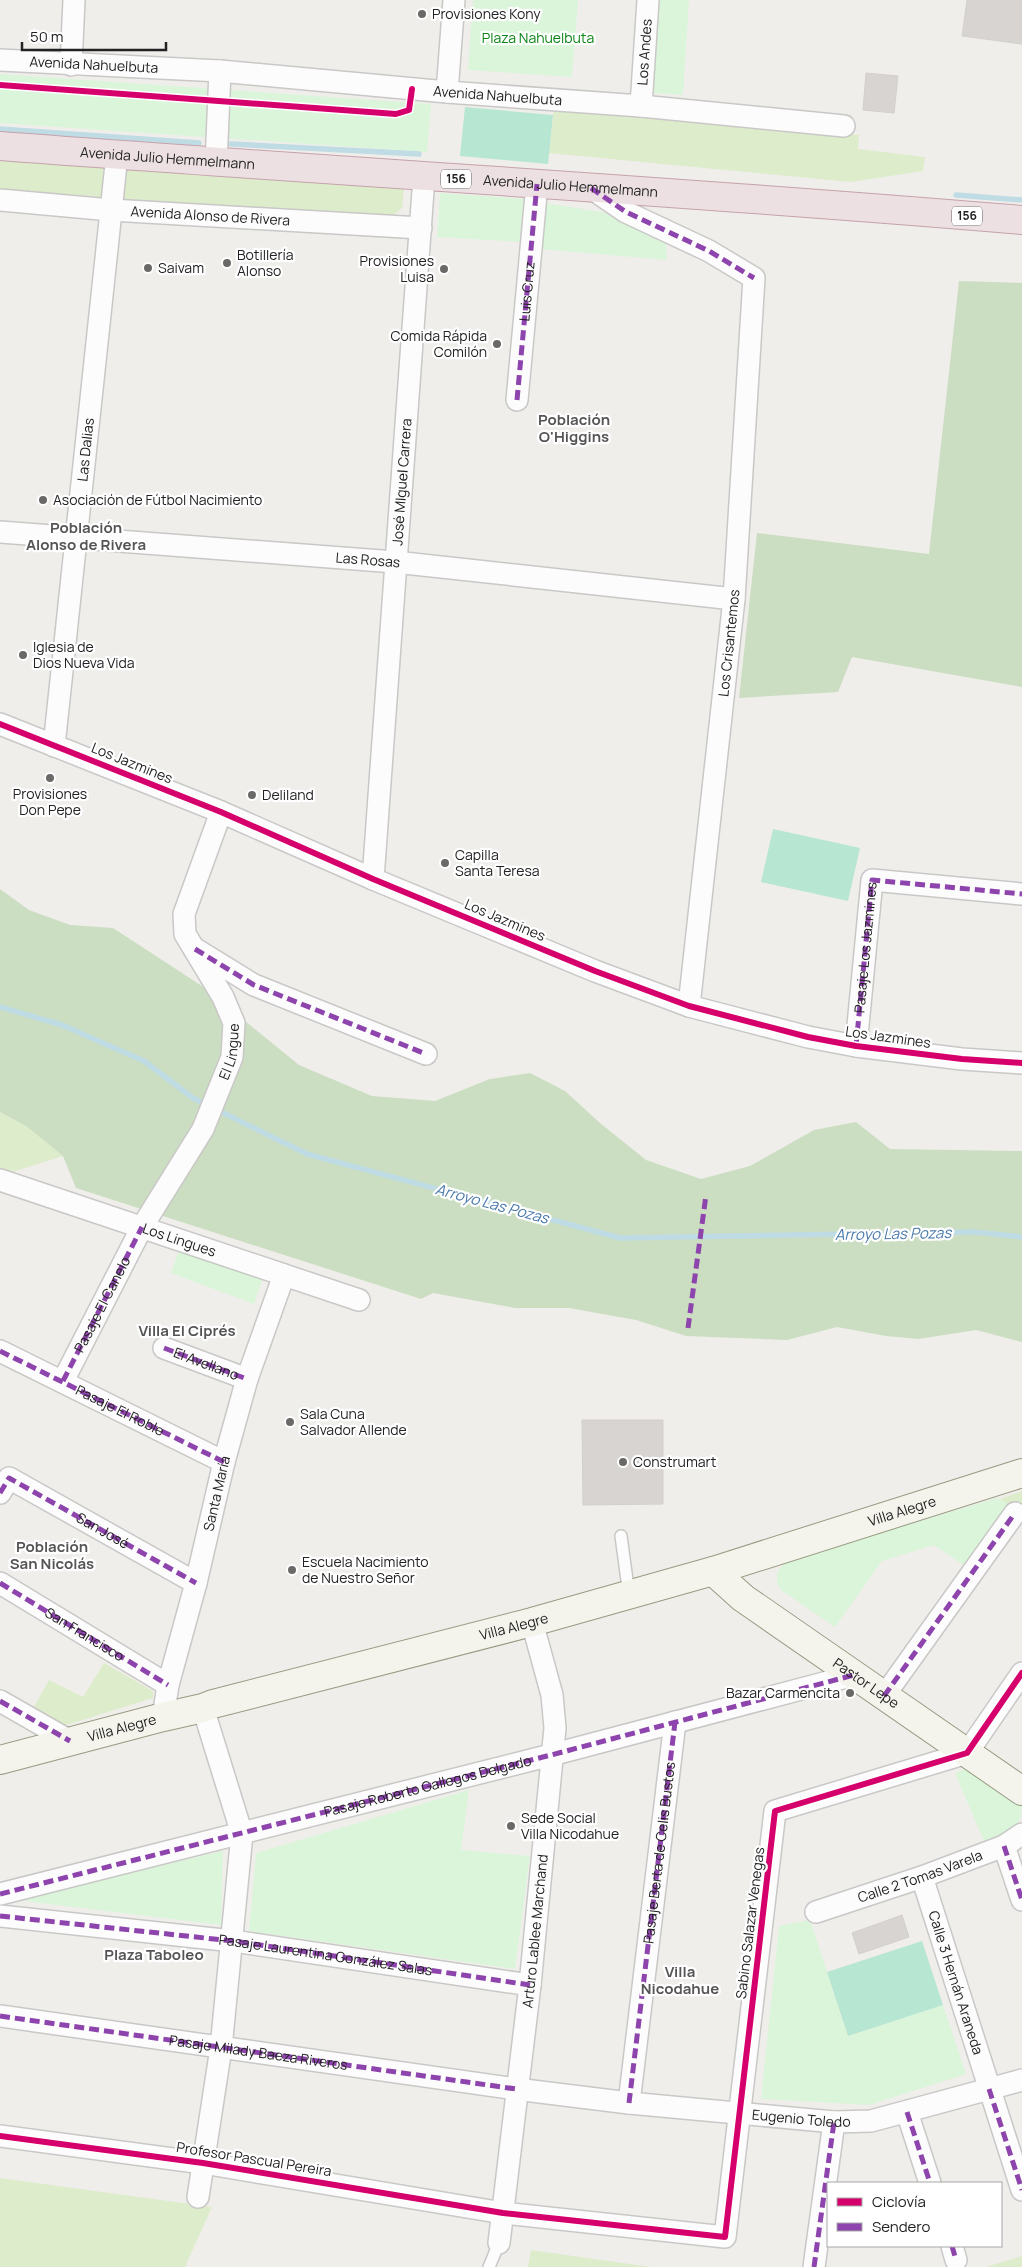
<svg xmlns="http://www.w3.org/2000/svg" width="1022" height="2267" font-family="Manrope,sans-serif">
  <rect width="100%" height="100%" fill="#f0eeeb"/>
  <!-- grass -->
  <path fill="#ddeccb" d="M554,108l305,27 -1,14 67,8 -2,14 -72,11 -302,-29z
    M0,160l404,28 -2,20 -14,12 -9,1 -379,-32z
    M0,1112l26,14 37,30 -63,20z
    M1022,1491v13l-12,1 -10,-6z
    M104,1663l49,28v7l-93,29 -29,-15 18,-32 34,17z
    M0,2178l212,29 -27,60h-185z
    M531,2250l120,17h-123z
    M1022,2256v11h-36z"/>
  <!-- forest -->
  <path fill="#cbdec1" d="M959,281l63,2v404l-170,-30 -14,35 -99,6 18,-165 172,21z
    M0,889l29,21 41,15 43,3 89,58 97,79 73,31 63,5 55,-22 40,-6 35,18 35,32 46,37 55,19 49,-13 64,-36 42,-8 34,27 132,2v191l-46,-12 -58,9 -32,-3 -49,-9 -50,13 -101,-4 -50,-16 -67,-12h-54l-82,-15 -12,6 -345,-111 -13,-32 -37,-30 -26,-14z"/>
  <!-- park -->
  <path fill="#daf5da" d="M473,0h105l-6,77 -104,-7z
    M659,0h30l-6,95 -30,-2z
    M0,74l431,30 -4,48 -427,-29z
    M440,193l88,6 -3,43 -88,-5z
    M545,203l63,10 58,26 1,21 -127,-11z
    M180,1248l83,30 -9,26 -83,-31z
    M997,1498l13,7 -45,61 -31,-21 -52,16 -47,66 -54,-37c-8,-12 -4,-20 6,-29z
    M967,1768l55,35c0,29 -14,29 -36,43l-31,-73z
    M469,1790l-8,60 69,6 -15,113 -266,-38 7,-78z
    M223,1851l-2,74 -205,-25z
    M810,1920l38,116 95,-31 23,69 -97,31 -108,-6 18,-173z"/>
  <!-- pitch -->
  <path fill="#b7e6d2" d="M465,107l88,8 -5,49 -88,-8z
    M773,829l87,19 -12,53 -87,-19z
    M922,1941l21,64 -95,31 -21,-64z"/>
  <g fill="none" stroke-linecap="round" stroke-linejoin="round">
    <!-- stream -->
    <path stroke="#bfdbe3" stroke-width="5.5" d="M0,129l199,14
      M231,144l188,10
      M956,195l66,5
      M0,1007l62,18 82,36 49,37 114,56 313,84 354,-6 48,5"/>
  </g>
  <!-- building -->
  <path fill="#d7d4d2" stroke="#d3d0cc" d="M967,0h55v44l-60,-8z
    M866,73l32,3 -4,37 -31,-3z
    M582,1420h81v84l-80,1z
    M902,1915l7,22 -50,17 -7,-21z"/>
  <g fill="none" stroke-linecap="round" stroke-linejoin="round">
    <defs>
      <path id="lane" d="M621,1536l8,59
        M489,2267l10,-24"/>
      <g id="street">
        <path id="s1" d="M0,60l220,11 227,21 194,14 203,20"/>
        <path d="M71,65l3,-65"/>
        <path d="M447,92l7,-92"/>
        <path id="s2" d="M641,106l7,-106"/>
        <path d="M216,163l4,-92"/>
        <path d="M591,188l35,24 83,39 45,27 -20,321 -45,407"/>
        <path id="s3" d="M0,200l111,10 310,18"/>
        <path d="M517,400l20,-216"/>
        <path id="s4" d="M0,532l395,30 339,37"/>
        <path d="M0,724l221,88 152,67 222,92 94,35 119,31 48,9 106,13 60,4"/>
        <path id="s5" d="M54,746l63,-591"/>
        <path id="s6" d="M373,879l51,-702"/>
        <path d="M197,950l57,35 172,69"/>
        <path id="s7" d="M856,1046l16,-166 150,14"/>
        <path id="s8" d="M0,1180l359,120"/>
        <path d="M164,1348l83,31"/>
        <path d="M0,1351l224,111"/>
        <path id="s9" d="M63,1381l79,-154 61,-98 29,-72 2,-34 -11,-26 -38,-63 -1,-20 37,-102"/>
        <path id="s10" d="M0,1493l9,-15 187,105"/>
        <path id="s11" d="M0,1583l168,102"/>
        <path d="M884,1696l131,-183"/>
        <path d="M0,1701l70,40"/>
        <path id="s12" d="M163,1717l5,-32 28,-102 28,-121 23,-83 37,-104"/>
        <path d="M1004,1846l18,54"/>
        <path id="s13" d="M922,1877l100,313"/>
        <path id="s14" d="M0,1894l551,-139 303,-80"/>
        <path id="s15" d="M816,1912l106,-35 82,-31 18,-12"/>
        <path id="s16" d="M0,1916l233,25 297,44"/>
        <path id="s17" d="M0,2016l516,73 113,14 205,19 37,-1 151,-41"/>
        <path d="M629,2103l46,-381"/>
        <path d="M907,2112l23,71"/>
        <path d="M0,2136l203,27 300,50 222,24 50,-426 192,-58 55,-80"/>
        <path d="M198,2197l23,-149 21,-214 -39,-126"/>
        <path id="s18" d="M499,2243l31,-258 25,-257 -3,-33 -20,-73"/>
        <path d="M952,2246l4,14"/>
        <path d="M814,2267l20,-145"/>
      </g>
      <g id="secondary">
        <path id="s19" d="M713,1571l30,27 279,193"/>
        <path id="s20" d="M0,1760l163,-43 40,-9 10,-4 319,-82 181,-51 309,-98"/>
      </g>
      <g id="highway">
        <path id="s21" d="M0,146c341,26 682,45 1022,74"/>
      </g>
    </defs>
    <!-- lane casing -->
    <use href="#lane" stroke="#c9c8c7" stroke-width="14"/>
    <!-- street casing -->
    <use href="#street" stroke="#c9c8c7" stroke-width="24"/>
    <!-- secondary casing -->
    <use href="#secondary" stroke="#999a82" stroke-width="30"/>
    <!-- highway casing -->
    <use href="#highway" stroke="#c5a2ac" stroke-width="30"/>
    <!-- lane -->
    <use href="#lane" stroke="#fdfcfc" stroke-width="11"/>
    <!-- street -->
    <use href="#street" stroke="#fdfcfc" stroke-width="21"/>
    <!-- secondary -->
    <use href="#secondary" stroke="#f4f4ed" stroke-width="28"/>
    <!-- highway -->
    <use href="#highway" stroke="#ece0e2" stroke-width="28"/>
    <!-- quiet -->
    <g stroke="#8e44ad" stroke-width="5" stroke-dasharray="10 5" stroke-linecap="butt">
      <path d="M591,188l35,24 83,39 45,27"/>
      <path id="s22" d="M517,400l20,-216"/>
      <path d="M195,949l59,36 172,69"/>
      <path d="M856,1046l16,-166 150,14"/>
      <path d="M688,1328l18,-133"/>
      <path id="s23" d="M164,1348l83,31"/>
      <path id="s24" d="M0,1351l224,111"/>
      <path d="M63,1381l79,-154"/>
      <path d="M0,1493l9,-15 187,105"/>
      <path d="M0,1583l168,102"/>
      <path d="M884,1696l131,-183"/>
      <path d="M0,1701l70,40"/>
      <path d="M1004,1846l18,54"/>
      <path d="M0,1894l551,-139 303,-80"/>
      <path d="M0,1916l233,25 297,44"/>
      <path id="s25" d="M0,2016l516,73"/>
      <path d="M989,2089l33,101"/>
      <path id="s26" d="M629,2103l46,-381"/>
      <path d="M907,2112l23,71"/>
      <path d="M952,2246l4,14"/>
      <path d="M814,2267l20,-145"/>
    </g>
    <defs>
      <path id="cycleway" d="M0,85l396,29 13,-4 3,-21
        M0,724l221,88 152,67 222,92 94,35 119,31 48,9 106,13 60,4
        M0,2136l203,27 300,50 222,24 50,-426 192,-58 55,-80"/>
    </defs>
    <!-- cycleway casing -->
    <use href="#cycleway" stroke="#fff" stroke-width="9"/>
    <!-- cycleway -->
    <use href="#cycleway" stroke="#d6006c" stroke-width="6"/>
  </g>
  <!-- markers -->
  <g fill="#6a6968" stroke="#fff" stroke-width="2">
    <circle cx="422" cy="14" r="5"/>
    <circle cx="227" cy="263" r="5"/>
    <circle cx="148" cy="268" r="5"/>
    <circle cx="444" cy="269" r="5"/>
    <circle cx="497" cy="344" r="5"/>
    <circle cx="43" cy="500" r="5"/>
    <circle cx="23" cy="655" r="5"/>
    <circle cx="50" cy="778" r="5"/>
    <circle cx="252" cy="795" r="5"/>
    <circle cx="445" cy="863" r="5"/>
    <circle cx="290" cy="1422" r="5"/>
    <circle cx="623" cy="1462" r="5"/>
    <circle cx="292" cy="1570" r="5"/>
    <circle cx="850" cy="1693" r="5"/>
    <circle cx="511" cy="1826" r="5"/>
  </g>
  <g text-anchor="middle" stroke-width="4.5" stroke-linejoin="round" paint-order="stroke">
    <!-- shield labels -->
    <g fill="#fff" stroke="#646464" stroke-width="1">
      <rect x="441" y="169.5" width="30" height="19" rx="4"/>
      <rect x="952" y="206.5" width="30" height="19" rx="4"/>
    </g>
    <g font-size="12" font-weight="bold" fill="#222">
      <text x="456" y="183">156</text>
      <text x="967" y="220">156</text>
    </g>
    <!-- poi labels -->
    <g font-size="14" fill="#222" stroke="#fff" text-anchor="start">
      <text x="432" y="19">Provisiones Kony</text>
      <text x="237" y="260">Botillería<tspan x="237" dy="16">Alonso</tspan></text>
      <text x="434" y="266" text-anchor="end">Provisiones<tspan x="434" dy="16">Luisa</tspan></text>
      <text x="158" y="273">Saivam</text>
      <text x="487" y="341" text-anchor="end">Comida Rápida<tspan x="487" dy="16">Comilón</tspan></text>
      <text x="53" y="505">Asociación de Fútbol Nacimiento</text>
      <text x="33" y="652">Iglesia de<tspan x="33" dy="16">Dios Nueva Vida</tspan></text>
      <text x="50" y="799" text-anchor="middle">Provisiones<tspan x="50" dy="16">Don Pepe</tspan></text>
      <text x="262" y="800">Deliland</text>
      <text x="455" y="860">Capilla<tspan x="455" dy="16">Santa Teresa</tspan></text>
      <text x="300" y="1419">Sala Cuna<tspan x="300" dy="16">Salvador Allende</tspan></text>
      <text x="633" y="1467">Construmart</text>
      <text x="302" y="1567">Escuela Nacimiento<tspan x="302" dy="16">de Nuestro Señor</tspan></text>
      <text x="840" y="1698" text-anchor="end">Bazar Carmencita</text>
      <text x="521" y="1823">Sede Social<tspan x="521" dy="16">Villa Nicodahue</tspan></text>
    </g>
    <!-- park labels -->
    <g font-size="14" fill="#0c8416" stroke="#fff">
      <text x="538" y="43">Plaza Nahuelbuta</text>
    </g>
    <!-- street labels -->
    <g font-size="14" fill="#222" stroke="#fff">
      <text dy="5" stroke="none"><textPath href="#s2" startOffset="54">Los Andes</textPath></text>
      <text dy="5" stroke="none"><textPath href="#s1" startOffset="94">Avenida Nahuelbuta</textPath></text>
      <text dy="5" stroke="none"><textPath href="#s1" startOffset="499">Avenida Nahuelbuta</textPath></text>
      <text dy="5" stroke="none"><textPath href="#s21" startOffset="168">Avenida Julio Hemmelmann</textPath></text>
      <text dy="5" stroke="none"><textPath href="#s21" startOffset="572">Avenida Julio Hemmelmann</textPath></text>
      <text dy="5" stroke="none"><textPath href="#s3" startOffset="211">Avenida Alonso de Rivera</textPath></text>
      <text dy="5" stroke="none"><textPath href="#s22" startOffset="109">Luis Cruz</textPath></text>
      <text dy="5" stroke="none"><textPath href="#s5" startOffset="298">Las Dalias</textPath></text>
      <text dy="5" stroke="none"><textPath href="#s6" startOffset="398">José MIguel Carrera</textPath></text>
      <text dy="5" stroke="none"><textPath href="#s4" startOffset="369">Las Rosas</textPath></text>
      <text transform="translate(729 643) rotate(-84)" y="5">Los Crisantemos</text>
      <text transform="translate(132 763) rotate(22)" y="5">Los Jazmines</text>
      <text transform="translate(505 920) rotate(23)" y="5">Los Jazmines</text>
      <text dy="5" stroke="none"><textPath href="#s7" startOffset="99">Pasaje Los Jazmines</textPath></text>
      <text transform="translate(888 1037) rotate(8)" y="5">Los Jazmines</text>
      <text dy="5" stroke="none"><textPath href="#s9" startOffset="371">El Lingue</textPath></text>
      <text dy="5" stroke="none"><textPath href="#s8" startOffset="189">Los Lingues</textPath></text>
      <text dy="5" stroke="none"><textPath href="#s9" startOffset="86">Pasaje El Canelo</textPath></text>
      <text dy="5" stroke="none"><textPath href="#s23" startOffset="45">El Avellano</textPath></text>
      <text dy="5" stroke="none"><textPath href="#s24" startOffset="134">Pasaje El Roble</textPath></text>
      <text dy="5" stroke="none"><textPath href="#s12" startOffset="230">Santa María</textPath></text>
      <text dy="5" stroke="none"><textPath href="#s20" startOffset="936">Villa Alegre</textPath></text>
      <text dy="5" stroke="none"><textPath href="#s10" startOffset="125">San José</textPath></text>
      <text dy="5" stroke="none"><textPath href="#s20" startOffset="531">Villa Alegre</textPath></text>
      <text dy="5" stroke="none"><textPath href="#s11" startOffset="99">San Francisco</textPath></text>
      <text dy="5" stroke="none"><textPath href="#s19" startOffset="190">Pastor Lepe</textPath></text>
      <text dy="5" stroke="none"><textPath href="#s20" startOffset="126">Villa Alegre</textPath></text>
      <text dy="5" stroke="none"><textPath href="#s14" startOffset="441">Pasaje Roberto Gallegos Delgado</textPath></text>
      <text dy="5" stroke="none"><textPath href="#s26" startOffset="252">Pasaje Berta de Celis Bustos</textPath></text>
      <text dy="5" stroke="none"><textPath href="#s15" startOffset="110">Calle 2 Tomas Varela</textPath></text>
      <text transform="translate(750 1923) rotate(-83)" y="5">Sabino Salazar Venegas</text>
      <text dy="5" stroke="none"><textPath href="#s18" startOffset="314">Arturo Lablee Marchand</textPath></text>
      <text dy="5" stroke="none"><textPath href="#s16" startOffset="328">Pasaje Laurentina González Salas</textPath></text>
      <text dy="5" stroke="none"><textPath href="#s13" startOffset="111">Calle 3 Hernán Araneda</textPath></text>
      <text dy="5" stroke="none"><textPath href="#s25" startOffset="261">Pasaje Milady Baeza Riveros</textPath></text>
      <text dy="5" stroke="none"><textPath href="#s17" startOffset="808">Eugenio Toledo</textPath></text>
      <text transform="translate(254 2159) rotate(9)" y="5">Profesor Pascual Pereira</text>
    </g>
    <!-- neighbourhood labels -->
    <g font-size="15" font-weight="bold" fill="#555" stroke="#fff">
      <text x="574" y="425">Población<tspan x="574" dy="17">O'Higgins</tspan></text>
      <text x="86" y="533">Población<tspan x="86" dy="17">Alonso de Rivera</tspan></text>
      <text x="187" y="1336">Villa El Ciprés</text>
      <text x="52" y="1552">Población<tspan x="52" dy="17">San Nicolás</tspan></text>
      <text x="154" y="1960">Plaza Taboleo</text>
      <text x="680" y="1977">Villa<tspan x="680" dy="17">Nicodahue</tspan></text>
    </g>
    <!-- water labels -->
    <g font-size="15" font-style="italic" fill="#4a7aab" stroke="#fff">
      <text transform="translate(492 1204) rotate(15)" y="5">Arroyo Las Pozas</text>
      <text transform="translate(893 1234) rotate(-1)" y="5">Arroyo Las Pozas</text>
    </g>
  </g>
  <!-- legend -->
  <rect x="827" y="2182" width="175" height="65" fill="#ffffff" stroke="#a7a7a7"/>
  <rect x="837" y="2198" width="25" height="8" fill="#d6006c" stroke="#a7a7a7"/>
  <text x="872" y="2207" font-size="15" fill="#222222">Ciclovía</text>
  <rect x="837" y="2223" width="25" height="8" fill="#8e44ad" stroke="#a7a7a7"/>
  <text x="872" y="2232" font-size="15" fill="#222222">Sendero</text>
  <!-- scale -->
  <path d="M22 42v8h144v-8" fill="none" stroke="#222222" stroke-width="2.5"/>
  <text x="30" y="42" font-size="15" fill="#222222" stroke="#ffffff" stroke-width="4" paint-order="stroke">50 m</text>
</svg>
